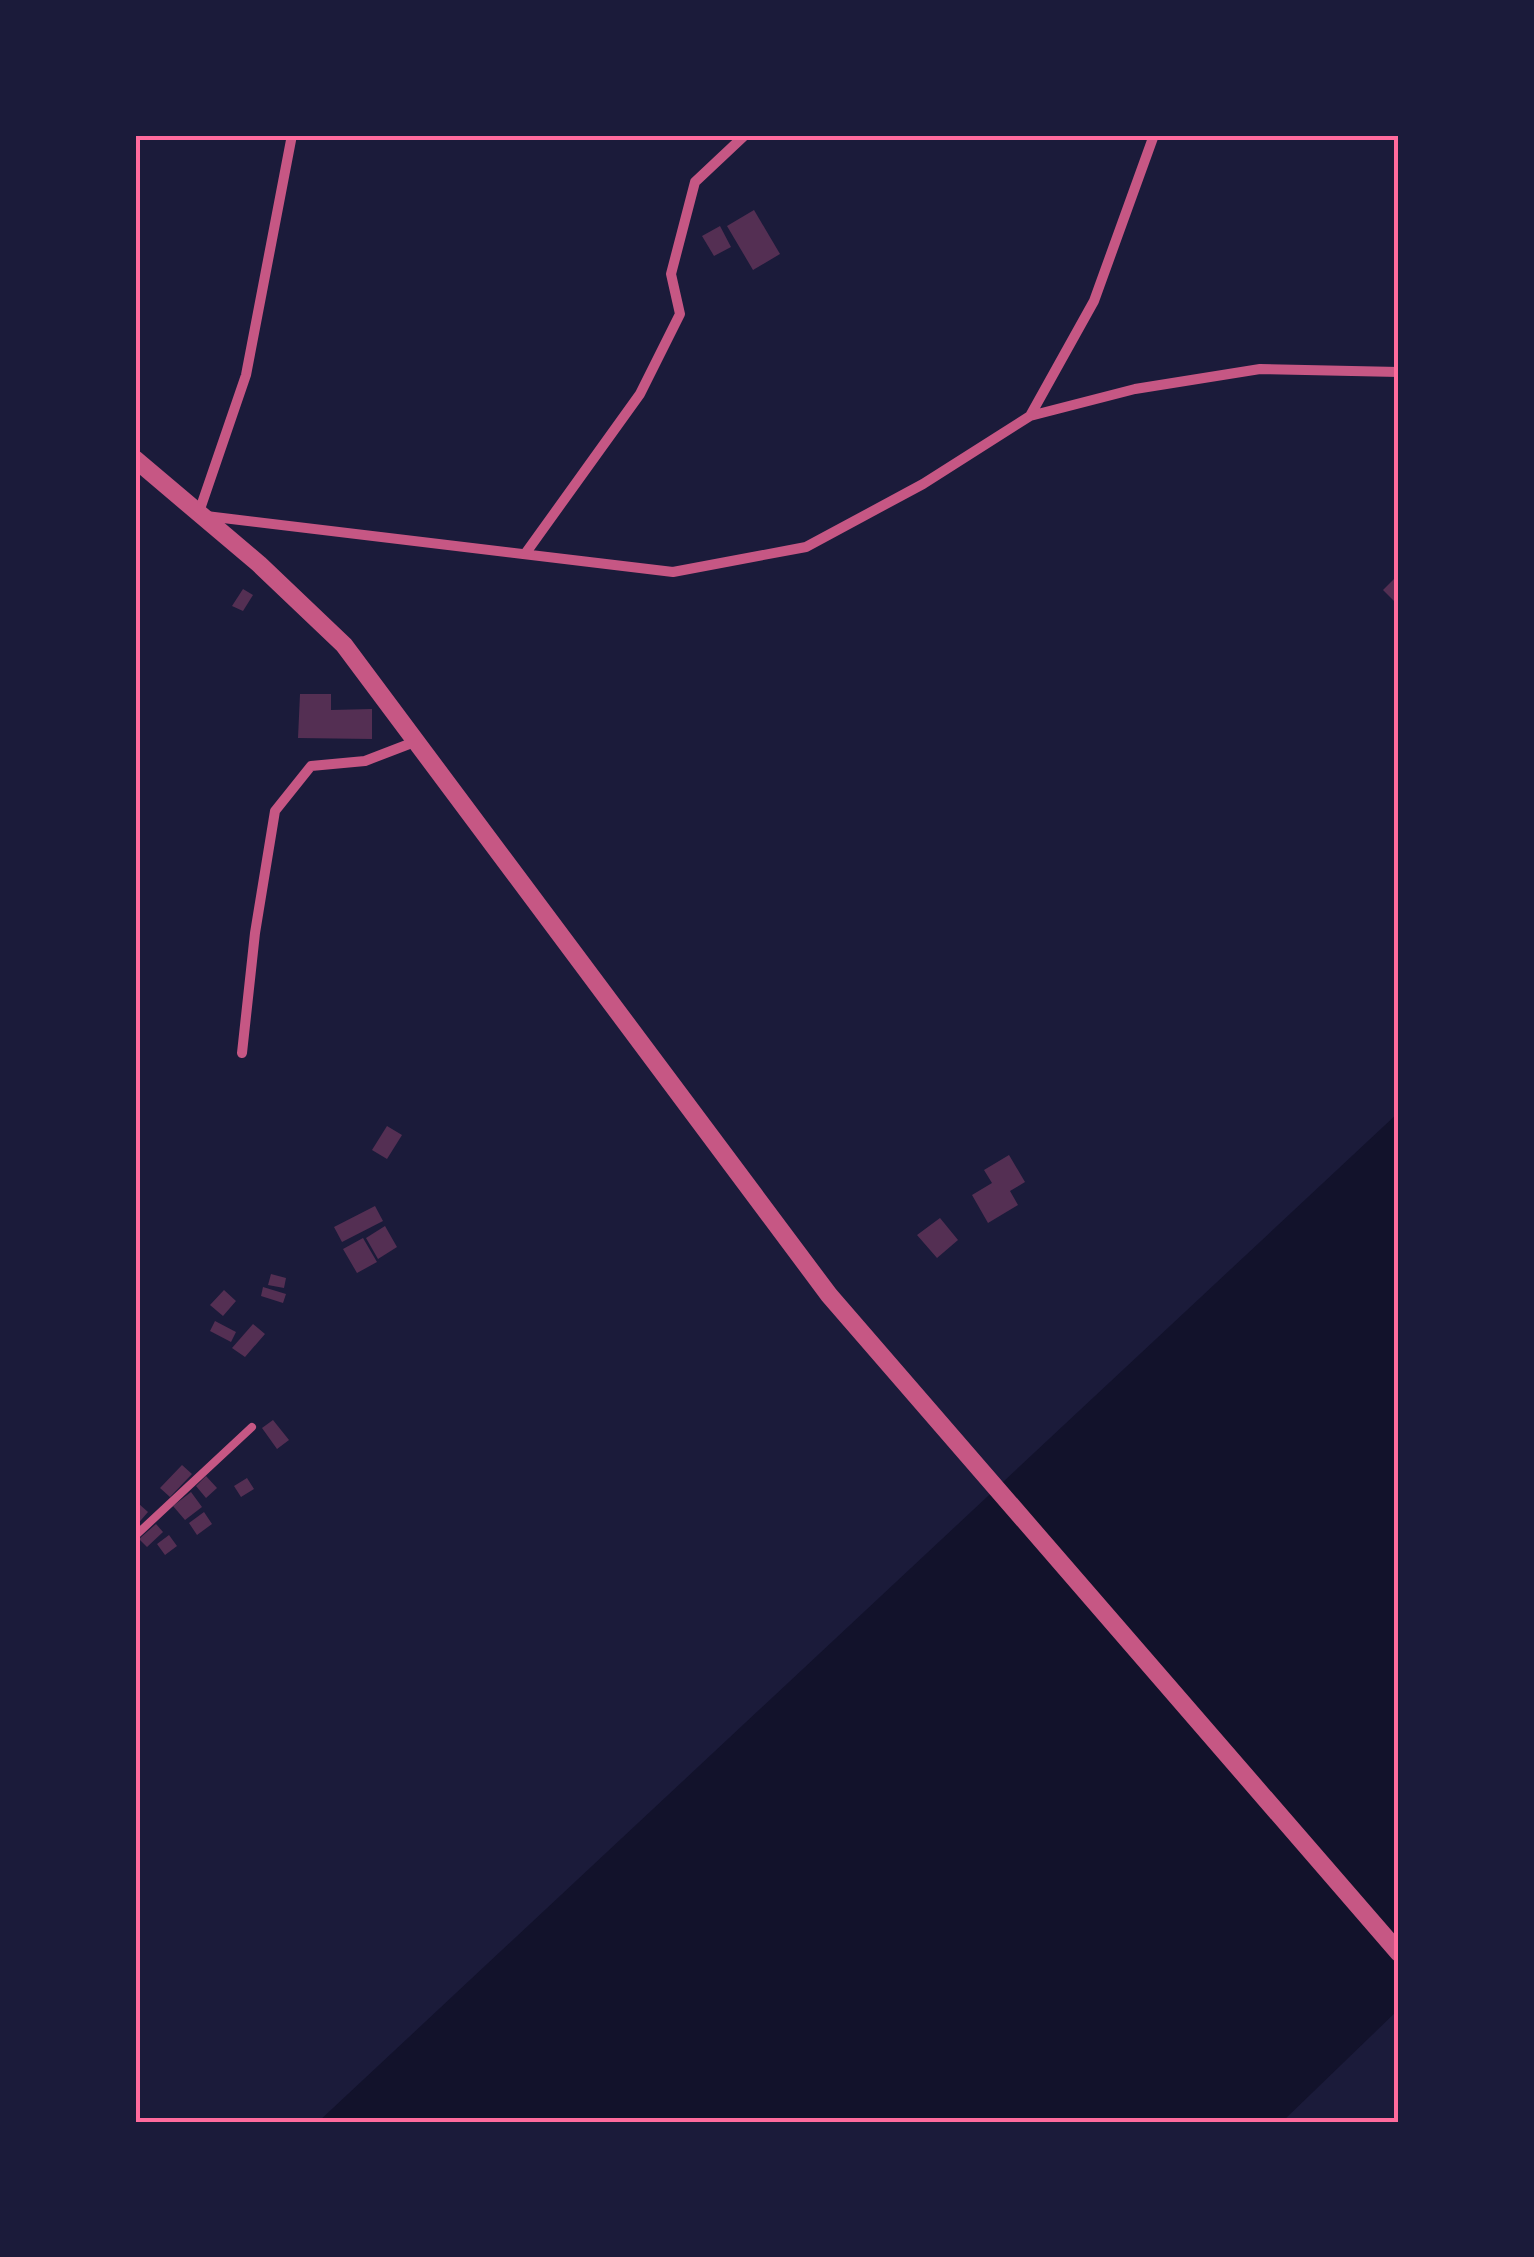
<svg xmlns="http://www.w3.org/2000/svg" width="1534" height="2257" font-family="Montserrat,sans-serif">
  <rect width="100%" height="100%" fill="#1b1b3a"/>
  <!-- water -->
  <path fill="#12122b" d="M1399,1112v897l-117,113h-964z"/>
  <!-- building -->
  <path fill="#542f53" d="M754,210l26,44 -27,16 -26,-44z
    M720,226l11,21 -17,9 -12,-20z
    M1399,574v32l-16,-16z
    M243,589l10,6 -10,16 -11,-5z
    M300,694h31v16l41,-1v30l-74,-1z
    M387,1126l15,9 -15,24 -15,-9z
    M1009,1155l16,27 -15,9 8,14 -30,18 -16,-28 20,-12 -8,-13z
    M375,1206l8,15 -41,21 -8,-15z
    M940,1218l18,22 -21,18 -20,-23z
    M385,1226l12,21 -19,12 -12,-21z
    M363,1238l14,24 -20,11 -14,-24z
    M271,1274l15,4 -2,10 -16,-3z
    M263,1287l23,7 -3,9 -22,-7z
    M224,1290l12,11 -13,15 -13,-11z
    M215,1321l21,11 -5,10 -21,-11z
    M253,1324l12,10 -20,23 -13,-9z
    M273,1420l16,20 -12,9 -15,-21z
    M182,1465l10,9 -22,23 -10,-9z
    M206,1476l11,12 -11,10 -10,-12z
    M247,1478l7,11 -13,8 -7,-11z
    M191,1492l11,15 -17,13 -12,-14z
    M139,1504l9,8 -13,15v-18z
    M204,1512l8,12 -15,11 -8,-12z
    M156,1524l7,8 -16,15 -8,-8z
    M169,1535l8,11 -12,9 -8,-11z"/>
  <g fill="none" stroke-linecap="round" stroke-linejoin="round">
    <!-- service -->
    <path stroke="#c65784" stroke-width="8" d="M135,1536l117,-109"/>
    <!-- minor -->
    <path stroke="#c65784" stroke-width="10" d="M292,135l-46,240 -48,140 475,57 133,-25 117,-63 107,-68 64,-115 60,-166
      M1030,416l105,-27 125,-20 139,3
      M525,554l115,-160 40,-80 -9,-40 24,-92 50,-47
      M242,1053l13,-120 20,-122 36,-45 54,-5 52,-20"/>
    <!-- tertiary -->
    <path stroke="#c65784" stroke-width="18" d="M135,459l124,105 85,81 485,650 570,658"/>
  </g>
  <!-- border -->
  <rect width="1534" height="2257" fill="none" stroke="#1b1b3a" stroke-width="275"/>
  <rect x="138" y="138" width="1258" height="1982" fill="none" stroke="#ff6b9d" stroke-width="4"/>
</svg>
